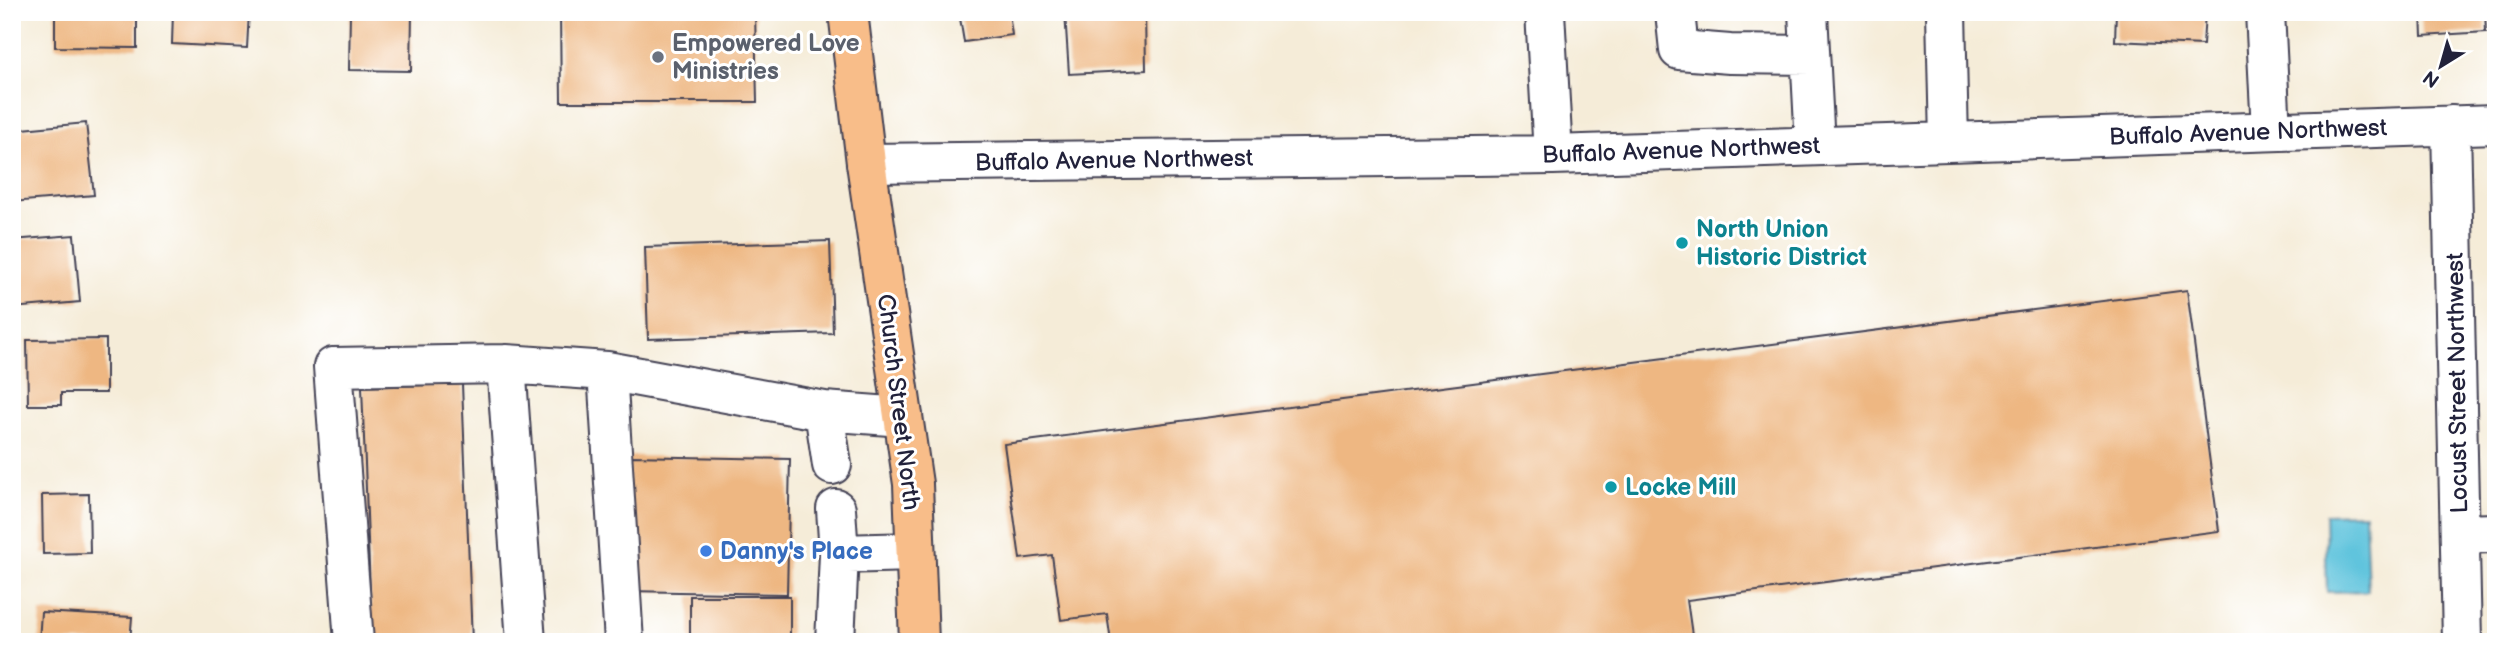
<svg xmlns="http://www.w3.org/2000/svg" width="2508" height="654" font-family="'Balsamiq Sans',sans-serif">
  <rect width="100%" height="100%" fill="#fff"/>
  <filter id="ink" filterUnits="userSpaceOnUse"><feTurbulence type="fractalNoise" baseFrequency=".0143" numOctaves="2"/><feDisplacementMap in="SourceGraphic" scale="14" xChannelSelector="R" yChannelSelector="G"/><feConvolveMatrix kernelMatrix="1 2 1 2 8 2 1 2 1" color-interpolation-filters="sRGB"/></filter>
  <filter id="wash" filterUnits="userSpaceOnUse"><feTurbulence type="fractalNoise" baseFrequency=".00686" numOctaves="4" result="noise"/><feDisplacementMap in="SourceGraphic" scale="28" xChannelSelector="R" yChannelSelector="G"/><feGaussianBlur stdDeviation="1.57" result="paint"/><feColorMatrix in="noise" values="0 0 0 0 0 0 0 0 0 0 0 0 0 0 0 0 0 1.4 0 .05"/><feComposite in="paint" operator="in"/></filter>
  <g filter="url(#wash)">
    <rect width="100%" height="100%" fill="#f5ecd8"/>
    <!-- water -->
    <path fill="#60c4dd" stroke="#41738c" stroke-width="2" d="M2365,513l3,78 -41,1 -2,-78z"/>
    <g id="blocks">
      <!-- building -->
      <path fill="#eeb782" d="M55,12h82v36l-82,-1z
        M173,12h76l-2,36 -75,-4z
        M350,12h62l-1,59 -62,-1z
        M560,12h195l2,90h-196z
        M959,12h50l3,23 -48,7z
        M1065,12h80l1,58 -77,4z
        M2116,12h89l-2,33 -88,-4z
        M2421,12h64l1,20 -64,4z
        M86,123l8,72 -82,7v-72z
        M74,235l6,67 -68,6v-68z
        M830,241l3,92 -185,6 -3,-92z
        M2187,290l32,241 -532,69 6,42h-582l-4,-28 -46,6 -9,-65 -32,4 -16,-115z
        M106,339v54h-45v12h-33l-1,-65z
        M462,384l10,258h-100l-10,-255z
        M629,456l161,3 -3,135 -160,-3z
        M89,494l1,59 -47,1 -1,-59z
        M690,596h100v46h-100z
        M41,612l91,5 -2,25h-91z"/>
    </g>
  </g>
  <g filter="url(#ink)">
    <use href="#blocks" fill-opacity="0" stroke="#424053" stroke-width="2"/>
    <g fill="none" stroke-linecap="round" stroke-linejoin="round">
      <defs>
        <path id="minor" d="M1545,12l8,143
          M1675,12l4,38 51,4 80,1
          M1808,12l7,134
          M1946,12l3,130
          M2265,12l6,119
          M2451,125l11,517
          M866,163l687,-8 943,-31
          M506,364l20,278
          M607,371l17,271
          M824,411l8,54
          M2460,534l36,-1
          M839,554l76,-2
          M354,642l-21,-275 173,-3 101,7 217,40 79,6
          M835,642l4,-88 -3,-45"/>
        <path id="major" d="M848,12l18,151 47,321 6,158"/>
      </defs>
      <!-- minor casing -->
      <use href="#minor" stroke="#424053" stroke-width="42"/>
      <!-- major casing -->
      <use href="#major" stroke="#424053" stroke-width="42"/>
      <!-- minor -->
      <use href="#minor" stroke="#fff" stroke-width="38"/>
      <!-- major -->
      <use href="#major" stroke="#f8bd89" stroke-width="38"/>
    </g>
  </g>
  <!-- markers -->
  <circle fill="#6b7280" stroke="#fff" stroke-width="2.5" cx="658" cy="57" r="7"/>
  <g fill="#0f9aa8" stroke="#fff" stroke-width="2.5">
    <circle cx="1682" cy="243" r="7"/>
    <circle cx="1611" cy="487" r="7"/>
  </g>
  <circle fill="#3f7fe0" stroke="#fff" stroke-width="2.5" cx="706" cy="551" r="7"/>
  <g text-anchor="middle" stroke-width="6" stroke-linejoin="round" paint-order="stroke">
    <!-- worship labels -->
    <g font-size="24" font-weight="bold" fill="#5b616d" stroke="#fff" text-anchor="start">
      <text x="672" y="51">Empowered Love<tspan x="672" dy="28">Ministries</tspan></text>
    </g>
    <!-- street labels -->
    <g font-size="24" fill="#22223b" stroke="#fff">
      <text transform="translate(2248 132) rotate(-2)" y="8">Buffalo Avenue Northwest</text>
      <text transform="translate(1681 150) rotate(-2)" y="8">Buffalo Avenue Northwest</text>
      <text transform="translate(1114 160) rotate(-1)" y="8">Buffalo Avenue Northwest</text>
      <text transform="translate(2457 383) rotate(-91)" y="8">Locust Street Northwest</text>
      <text transform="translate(899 402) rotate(83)" y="8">Church Street North</text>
    </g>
    <!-- culture labels -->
    <g font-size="24" font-weight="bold" fill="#0d838f" stroke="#fff" text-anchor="start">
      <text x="1696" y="237">North Union<tspan x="1696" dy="28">Historic District</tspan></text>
      <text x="1625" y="495">Locke Mill</text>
    </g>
    <!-- shop labels -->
    <g font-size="24" font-weight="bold" fill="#366cbe" stroke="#fff" text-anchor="start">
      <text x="720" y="559">Danny's Place</text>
    </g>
  </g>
  <!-- margin -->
  <rect width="2508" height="654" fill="none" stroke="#fff" stroke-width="42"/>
  <!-- north arrow -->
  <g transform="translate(2441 66) rotate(217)" stroke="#ffffff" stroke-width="5" paint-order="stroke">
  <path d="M0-5L12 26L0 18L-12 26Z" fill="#22223b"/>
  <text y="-10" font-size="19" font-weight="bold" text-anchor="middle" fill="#22223b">N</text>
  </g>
</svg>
